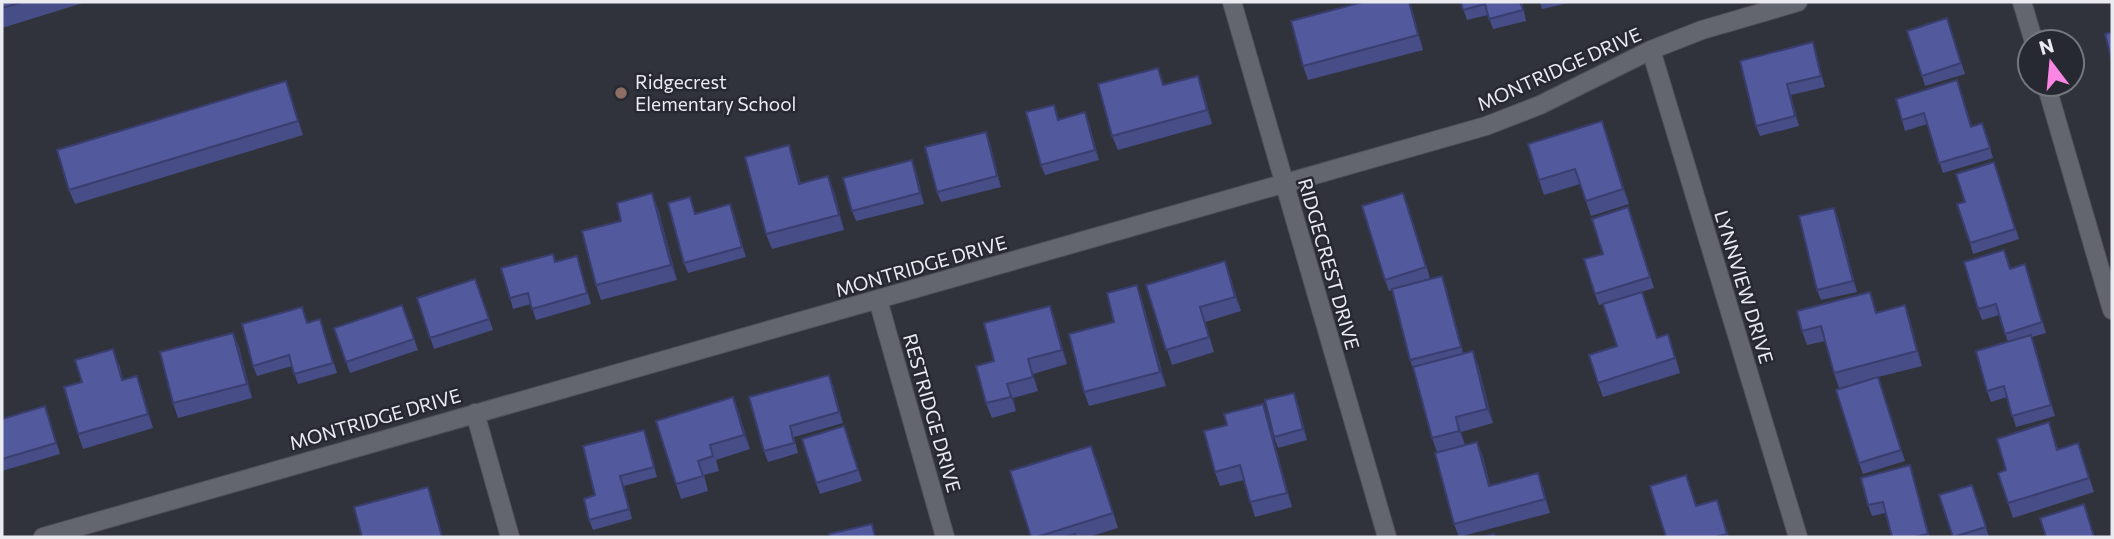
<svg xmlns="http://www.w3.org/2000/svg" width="2114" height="539" font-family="Commissioner,sans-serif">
  <rect width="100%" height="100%" fill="#31333c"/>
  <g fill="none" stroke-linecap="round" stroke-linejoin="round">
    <defs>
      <path id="minor" d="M1232,2l155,535
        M2022,2l12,40
        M1651,50l147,487
        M2046,84l66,226
        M878,300l67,237
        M475,413l35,124
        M43,537l1443,-411 54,-21 111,-55 51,-20 96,-28"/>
    </defs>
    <!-- minor casing -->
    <use href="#minor" stroke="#4f5159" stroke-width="20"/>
    <!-- minor -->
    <use href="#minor" stroke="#63656f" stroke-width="18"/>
  </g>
  <!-- wall -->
  <path fill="#474d87" d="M2,2h84l-84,26z
    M1410,2l13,48 -115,30 -5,-14z
    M1461,2h61l4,19 -33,8 -5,-14 -21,5z
    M1540,2h33l-31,7z
    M1947,18l18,56 -40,12 -3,-10z
    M1816,53l9,34 -34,8 8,31 -39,10 -4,-10 -16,-65z
    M286,81l17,54 -228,69 -6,-14z
    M1164,85l39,5 9,34 -94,26 -6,-14z
    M1961,91l11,36 14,7 7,24 -50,15 -16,-49 -22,7 -3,-11z
    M1059,119l30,4 10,37 -54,15 -4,-10z
    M1602,121l27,83 -38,12 -11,-32 -36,11 -5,-15z
    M986,132l15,55 -60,15 -4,-10z
    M794,160l7,24 33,7 10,39 -72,19 -6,-15z
    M1994,162l25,77 -46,15 -3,-11 -5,-41z
    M916,171l8,33 -68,17 -4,-10z
    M1407,203l23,75 -22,7 38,2 17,66 15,12 15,58 -32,9 4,13 -28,7 -5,-14 -18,-67 -4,-11 -18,-70 -3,1 -4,-11z
    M730,204l16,53 -58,16 -4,-10 12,-50z
    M658,208l19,72 -76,20 -5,-15 25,-64z
    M1834,208l4,10 19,74 -36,8 -4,-10z
    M1632,218l22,70 -55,17 -4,-11 8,-40z
    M553,254l3,8 21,-6 14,48 -55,16 -5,-16 -18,5 -3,-11z
    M2025,264l21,69 -14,4 23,79 -39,11 -9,-30 -16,5 -4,-11 21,-49 -9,-27 -17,5 -4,-11 33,-40z
    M1230,276l11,35 -36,11 9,30 -42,13 -26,-80z
    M475,279l18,51 -59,19 -17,-51z
    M1642,292l15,46 16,11 7,24 -77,24 -5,-14 19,-37z
    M1870,292l7,21 28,-8 5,15 12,46 -44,11 27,84 -42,13 -4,-11 3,-81 -23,6 -5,-15 -9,-32 -18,4 -5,-14z
    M1142,300l24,86 -77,20 -5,-14 30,-70z
    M402,305l16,45 -68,23 -16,-45z
    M1050,306l5,14 12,44 -34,10 5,17 -25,7 3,13 -24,7 -6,-15 8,-42z
    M320,319l17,54 -39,11 -6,-18 -35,10 -4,-10 54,-43z
    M233,333l6,14 13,51 -74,20 -5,-15z
    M119,364l4,16 19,10 11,38 -70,21 -5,-15 4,-52z
    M833,385l10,38 -49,14 4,16 -30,9 -4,-11z
    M733,397l17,52 -34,11 3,11 -15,4 4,16 -27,8 -5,-15z
    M1263,404l5,15 24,88 -37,10 -11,-37 -24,6 -5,-14 12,-47z
    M1298,404l9,36 -29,8 -4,-11z
    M49,417l11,37 -58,17v-52z
    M644,430l13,47 -33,9 8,33 -39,11 -4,-10 6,-25z
    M848,437l14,44 -42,13 -4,-11z
    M2054,437l4,12 20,-6 16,49 -81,26 -5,-15 -2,-33z
    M1477,442l6,15 7,28 53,2 7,26 -91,24 -5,-13z
    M1097,460l21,68 -30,9h-57z
    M1910,465l3,11 17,61h-38l-7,-24 -13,3 -4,-11z
    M1972,485l17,52h-36z
    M1717,500l12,37h-63l30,-32z"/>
  <!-- shaded-wall -->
  <path fill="#393e6e" d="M1409,2h1l13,48 -5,-15z
    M1813,42l3,11 9,34 -4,-11z
    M1198,76l5,14 9,34 -5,-14z
    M286,81l5,14 12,40 -5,-14z
    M1787,84l4,11 8,31 -4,-10z
    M1085,112l4,11 10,37 -4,-10z
    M1602,121l5,14 22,69 -6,-15z
    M986,132l4,10 11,45 -4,-11z
    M789,145l5,15 11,38 -6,-14z
    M912,160l4,11 8,33 -4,-11z
    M828,176l6,15 10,39 -5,-15z
    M652,193l6,15 19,72 -6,-15z
    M730,204l4,10 12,43 -4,-10z
    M1834,208l4,10 19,74 -4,-11z
    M1225,261l5,15 11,35 -6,-14z
    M1442,276l4,11 19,71 -4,-11z
    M1137,285l5,15 24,86 -6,-14z
    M1905,305l5,15 12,46 -5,-15z
    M1050,306l5,14 12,44 -5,-14z
    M233,333l6,14 13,51 -5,-14z
    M2031,335l4,11 20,70 -4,-11z
    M1473,351l5,14 15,58 -6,-14z
    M1028,359l5,15 5,17 -5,-14z
    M829,375l4,10 10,38 -4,-11z
    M137,376l5,14 11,38 -5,-14z
    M1007,384l6,14 3,13 -5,-14z
    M1294,393l4,11 9,36 -4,-11z
    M733,397l6,15 11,37 -6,-14z
    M1263,404l5,15 24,88 -5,-14z
    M1456,417l5,15 4,13 -6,-14z
    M644,430l4,11 9,36 -3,-10z
    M1477,442l6,15 11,43 -5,-14z
    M1091,446l6,14 21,68 -5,-15z
    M1910,465l3,11 17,61 -2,-3z
    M1538,473l5,14 7,26 -5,-14z
    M620,476l4,10 8,33 -3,-10z
    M428,487l5,14 10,36h-1z"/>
  <!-- building -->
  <path fill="#52599d" stroke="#393e6e" stroke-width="2" d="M2,2h21l-21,6z
    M1363,2h46l9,33 -115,31 -12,-45z
    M1461,2h59l3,8 -34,9 -4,-15 -22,6z
    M1947,18l14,45 -39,13 -15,-45z
    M2112,32v30l-7,-28z
    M1813,42l8,34 -34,8 8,32 -39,10 -16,-65z
    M1158,68l5,17 35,-9 9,34 -95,26 -14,-52z
    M1957,80l14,47 11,-4 8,25 -51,15 -15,-50 -22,7 -6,-21z
    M286,81l12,40 -229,69 -12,-40z
    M1054,105l4,15 27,-8 10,38 -54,15 -15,-53z
    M1602,121l21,68 -37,12 -11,-32 -36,11 -11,-36z
    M986,132l11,44 -60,16 -12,-45z
    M789,145l10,39 29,-8 11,39 -73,19 -21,-77z
    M912,160l8,33 -68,18 -9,-33z
    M1994,162l21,67 -45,14 -13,-39 8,-2 -9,-28z
    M652,193l19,72 -75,20 -14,-54 39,-10 -4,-18z
    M1403,193l23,74 -41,13 -23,-74z
    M690,197l5,17 35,-10 12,43 -58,16 -16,-60z
    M1628,207l22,70 -55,17 -11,-35 19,-5 -11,-35z
    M1834,208l19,73 -36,9 -18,-74z
    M2004,250l6,19 15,-5 17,58 -37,12 -9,-30 -18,5 -14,-47z
    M553,254l2,8 22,-6 10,37 -55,16 -4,-16 -18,5 -9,-30z
    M1225,261l10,36 -35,10 9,30 -43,13 -20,-65z
    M1442,276l19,71 -51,13 -18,-71z
    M475,279l14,40 -59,19 -13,-40z
    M1137,285l23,87 -76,20 -15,-58 45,-12 -7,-29z
    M1642,292l15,46 11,-4 7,24 -77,25 -9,-28 28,-9 -14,-42z
    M1870,292l6,21 29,-8 12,46 -83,22 -13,-47 -19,5 -5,-20z
    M402,305l12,34 -68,23 -12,-34z
    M1050,306l12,44 -34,9 5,18 -26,7 4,13 -25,6 -10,-37 18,-5 -10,-38z
    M302,307l5,16 13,-4 13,44 -39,11 -5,-19 -36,11 -11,-42z
    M233,333l14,51 -74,19 -13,-51z
    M2031,335l20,70 -39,11 -8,-30 -17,5 -11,-40z
    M113,349l9,31 15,-4 11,38 -70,20 -14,-47 18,-5 -7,-22z
    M1473,351l14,58 -31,8 3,14 -27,7 -19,-71z
    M829,375l10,37 -49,14 4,17 -30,8 -15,-54z
    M1878,377l23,73 -42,13 -23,-73z
    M1294,393l9,36 -29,8 -9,-37z
    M733,397l11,38 -34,10 3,11 -15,5 5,15 -27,8 -20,-63z
    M1263,404l24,89 -37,9 -10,-37 -25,7 -11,-41 23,-6 -3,-11z
    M45,406l11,37 -54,16v-40z
    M2049,422l8,28 21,-7 11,35 -81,25 -10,-30 8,-3 -9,-31z
    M844,426l14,44 -42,13 -14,-44z
    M644,430l10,37 -34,9 9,33 -40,11 -5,-21 11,-4 -12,-49z
    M1477,442l12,44 49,-13 7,26 -91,25 -19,-71z
    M1091,446l22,67 -76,24h-6l-21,-66z
    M1910,465l18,69 -14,3h-22l-9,-35 -15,3 -7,-27z
    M1686,475l10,31 21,-6 10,34 -12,3h-49l-16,-51z
    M1972,485l14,42 -33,10 -14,-42z
    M428,487l14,50h-80l-8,-30z
    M2084,504l10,33h-48l-6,-19z
    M872,524l3,13h-45l-1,-3z
    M1075,534l1,3h-12z
    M1494,534l1,3h-13z"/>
  <!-- markers -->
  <circle fill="#8d6e63" stroke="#272932" stroke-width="2.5" cx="621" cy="93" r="7"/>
  <g text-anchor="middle" stroke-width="5" stroke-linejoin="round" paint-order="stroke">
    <!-- street labels -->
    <g font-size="19" fill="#eaebf1" stroke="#272932">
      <text transform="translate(1559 69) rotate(-24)" y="7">MONTRIDGE DRIVE</text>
      <text transform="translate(1329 264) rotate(74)" y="7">RIDGECREST DRIVE</text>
      <text transform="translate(921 266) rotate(-16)" y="7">MONTRIDGE DRIVE</text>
      <text transform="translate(1744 287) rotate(73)" y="7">LYNNVIEW DRIVE</text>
      <text transform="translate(932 413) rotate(74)" y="7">RESTRIDGE DRIVE</text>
      <text transform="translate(375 419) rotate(-16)" y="7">MONTRIDGE DRIVE</text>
    </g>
    <!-- poi labels -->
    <g font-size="19" fill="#eaebf1" stroke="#272932" text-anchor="start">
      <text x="635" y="89">Ridgecrest<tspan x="635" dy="22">Elementary School</tspan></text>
    </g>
  </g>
  <!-- border -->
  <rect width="2114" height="539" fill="none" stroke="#eaebf1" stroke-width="7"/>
  <!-- north arrow -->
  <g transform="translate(2051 63) rotate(344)"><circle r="33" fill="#272932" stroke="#75777e" stroke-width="2"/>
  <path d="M0-5L12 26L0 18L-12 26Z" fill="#fc86e3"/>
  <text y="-10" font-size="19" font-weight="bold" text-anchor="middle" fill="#eaebf1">N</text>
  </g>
</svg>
